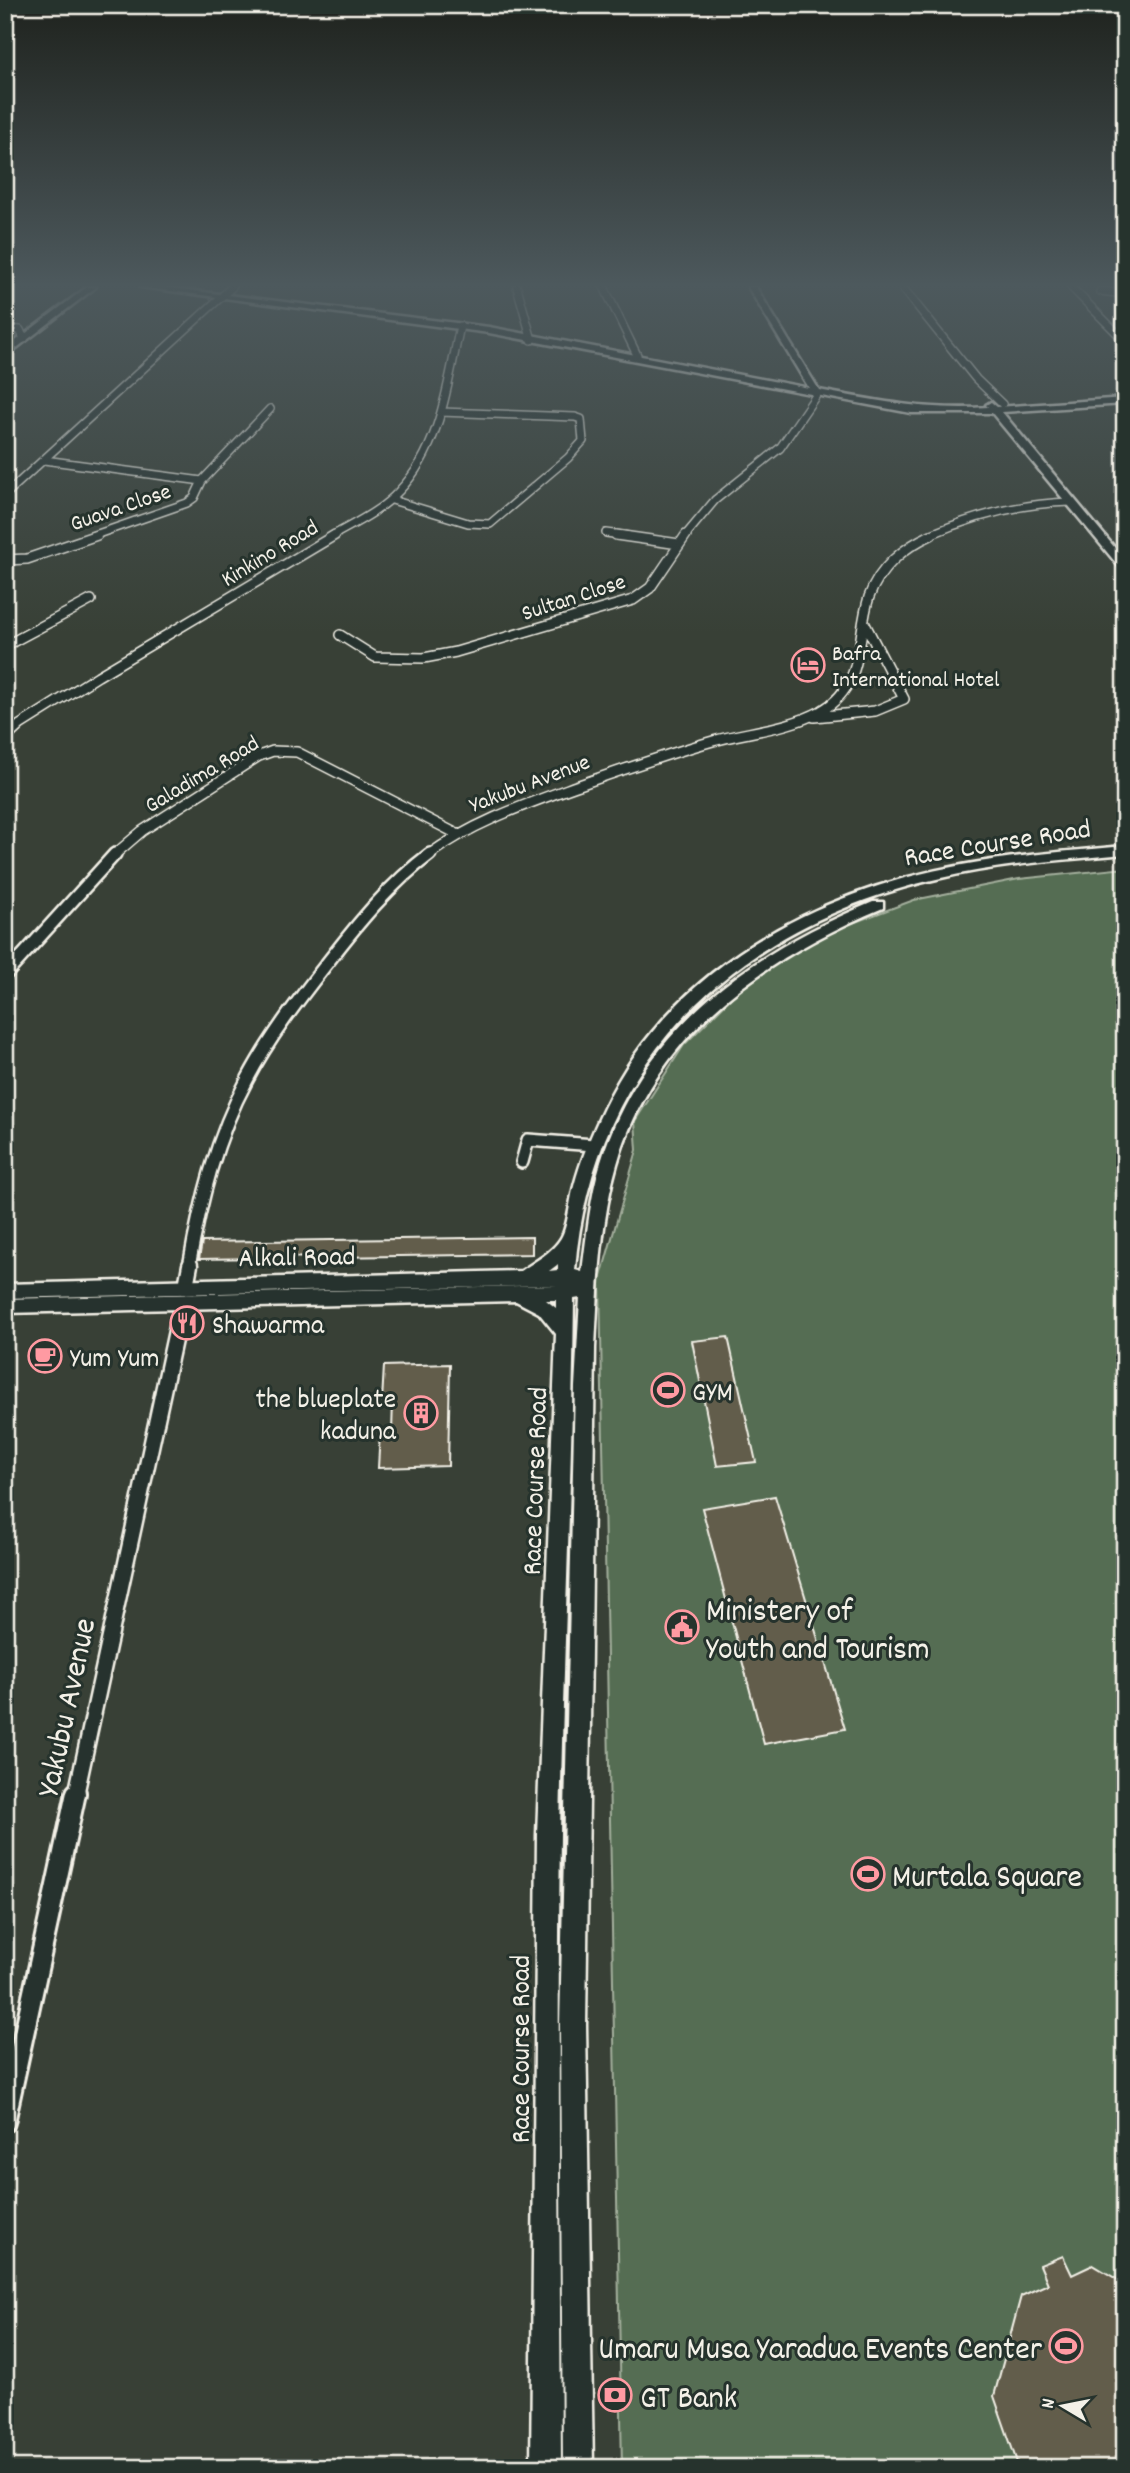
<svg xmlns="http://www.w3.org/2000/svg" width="1130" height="2473" font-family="Dekko,sans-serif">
  <rect width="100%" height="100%" fill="#384036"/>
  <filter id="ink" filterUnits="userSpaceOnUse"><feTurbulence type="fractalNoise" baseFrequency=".0143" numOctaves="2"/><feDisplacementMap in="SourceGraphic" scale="14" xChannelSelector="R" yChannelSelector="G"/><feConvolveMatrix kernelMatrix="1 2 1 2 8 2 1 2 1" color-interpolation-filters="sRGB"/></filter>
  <g filter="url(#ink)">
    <!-- green -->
    <path fill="#546d52" stroke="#a4af9d" stroke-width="2" d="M1125,868v1600h-503l-22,-1188 37,-130 -2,-29 49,-76 60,-60 79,-51 91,-34 105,-21z"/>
    <!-- building -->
    <path fill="#625d4b" stroke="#f4f1e8" stroke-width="2" d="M532,1237v17l-333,5 3,-17z
      M728,1337l28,125 -39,4 -25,-125z
      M450,1364l-2,102 -70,2 2,-36h12l1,-31h-11l2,-35z
      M775,1496l70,233 -81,15 -62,-236z
      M1063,2256l9,19 21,-10 32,19v184h-106l-25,-72 27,-100 27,-12 -8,-19z"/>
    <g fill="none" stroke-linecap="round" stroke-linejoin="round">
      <defs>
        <path id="street-far4" d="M517,287l15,53
          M604,287l33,68
          M902,287l74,92 26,25
          M1071,287l54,54
          M1100,291l25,3
          M5,329l15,1 4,9
          M44,460l158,21
          M5,495l227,-208
          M392,500l76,23 22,1 78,-66 15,-17 -2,-22 -6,-2 -134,-5
          M606,533l22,3
          M92,536l95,-33 7,-5 8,-17 68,-72
          M332,536c23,-13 49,-25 67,-45 42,-43 49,-109 61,-165
          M685,536l30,-36 65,-52 37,-54
          M927,536c46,-20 94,-33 144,-34"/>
        <path id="street-far3" d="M616,535l63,9
          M5,560l22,-1 70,-24
          M340,635l35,22 49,1 32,-6 177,-52 17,-12 36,-53
          M5,646l86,-46
          M814,717l61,-6 29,-12 -39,-75
          M5,739l15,-14 78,-49 237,-141
          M113,856l29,-25 117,-75 14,-5 24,1 162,83
          M427,856c45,-33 97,-51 149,-70 46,-16 91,-32 137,-45 36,-10 75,-12 108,-30 45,-26 35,-73 48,-114 10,-29 35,-50 62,-62"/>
        <path id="street-far2" d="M5,975l110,-121
          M522,1162l6,-22 66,5
          M189,1267c11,-64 27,-130 58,-187 22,-42 52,-81 81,-118 30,-39 62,-78 102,-108"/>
        <path id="street-far1" d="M186,1286l4,-21
          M76,1795l106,-492"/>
        <path id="street" d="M5,2122l71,-329"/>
        <path id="secondary" d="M87,287h9l-91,70v-8z
          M140,287h23l326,40 320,61 -61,-101h8l63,103c57,11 110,21 169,17l-2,-2 5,-3 6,5 128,-9v6l-123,8 123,148v10l-4,-1 -129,-156h-81l-422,-80z
          M1125,846v8c-62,6 -124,10 -184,24 -202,45 -349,180 -366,392l7,2c5,-37 8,-75 19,-110 42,-134 149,-209 272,-260h10v6c-119,50 -228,125 -266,256 -17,59 -19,124 -22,184l-9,677 7,443h-30l-3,-443 15,-638 5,-89 -6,1c-2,178 -11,356 -14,534 -3,212 0,423 1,635h-30l6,-633 19,-501 -17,-21 -23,-12 -511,12v-14l552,-14 -552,13v-14l516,-13c13,-9 32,-19 40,-33 7,-11 9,-38 13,-52 7,-27 18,-53 30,-78 67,-140 210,-216 358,-243 54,-10 108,-14 163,-19zM558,1264v6l-9,1 8,-6zM546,1300h10v8z"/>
      </defs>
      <!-- street-far4 casing -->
      <use href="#street-far4" stroke="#f4f1e8" stroke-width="10"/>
      <!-- street-far3 casing -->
      <use href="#street-far3" stroke="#f4f1e8" stroke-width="12"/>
      <!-- street-far2 casing -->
      <use href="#street-far2" stroke="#f4f1e8" stroke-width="16"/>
      <!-- street-far1 casing -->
      <use href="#street-far1" stroke="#f4f1e8" stroke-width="19"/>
      <!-- street casing -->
      <use href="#street" stroke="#f4f1e8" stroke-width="24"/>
      <!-- secondary casing -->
      <use href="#secondary" stroke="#f4f1e8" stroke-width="5"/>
      <!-- street-far4 -->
      <use href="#street-far4" stroke="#26332d" stroke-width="7"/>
      <!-- street-far3 -->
      <use href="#street-far3" stroke="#26332d" stroke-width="9"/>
      <!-- street-far2 -->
      <use href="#street-far2" stroke="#26332d" stroke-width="11"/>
      <!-- street-far1 -->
      <use href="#street-far1" stroke="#26332d" stroke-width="14"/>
      <!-- street -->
      <use href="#street" stroke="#26332d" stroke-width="18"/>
      <!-- secondary -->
      <use href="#secondary" fill="#26332d" fill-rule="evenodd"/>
    </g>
  </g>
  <!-- sky -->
  <linearGradient id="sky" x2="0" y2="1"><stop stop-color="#1f231e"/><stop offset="0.45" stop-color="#4d595d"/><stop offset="1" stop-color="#4d595d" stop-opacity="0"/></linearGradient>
  <rect width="1130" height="633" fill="url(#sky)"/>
  <!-- icons -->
  <defs>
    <symbol id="hotel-ring" viewBox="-11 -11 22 22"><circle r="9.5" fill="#26332d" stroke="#ff9aa2" stroke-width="1.5"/><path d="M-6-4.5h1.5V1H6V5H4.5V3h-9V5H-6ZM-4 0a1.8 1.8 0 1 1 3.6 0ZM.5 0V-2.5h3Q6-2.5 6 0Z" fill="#ff9aa2"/></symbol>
    <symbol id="restaurant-ring" viewBox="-11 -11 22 22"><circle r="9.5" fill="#26332d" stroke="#ff9aa2" stroke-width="1.5"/><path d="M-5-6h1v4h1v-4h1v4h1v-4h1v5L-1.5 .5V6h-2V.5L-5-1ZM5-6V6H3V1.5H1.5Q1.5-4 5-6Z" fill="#ff9aa2"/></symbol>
    <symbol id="cafe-ring" viewBox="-11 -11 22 22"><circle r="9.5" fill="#26332d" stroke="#ff9aa2" stroke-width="1.5"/><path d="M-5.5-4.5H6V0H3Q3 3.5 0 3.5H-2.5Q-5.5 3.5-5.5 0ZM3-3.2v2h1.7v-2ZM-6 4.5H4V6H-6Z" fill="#ff9aa2"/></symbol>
    <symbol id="stadium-ring" viewBox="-11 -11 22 22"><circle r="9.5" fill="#26332d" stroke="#ff9aa2" stroke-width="1.5"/><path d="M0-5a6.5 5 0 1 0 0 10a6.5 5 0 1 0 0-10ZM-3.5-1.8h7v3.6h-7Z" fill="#ff9aa2"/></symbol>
    <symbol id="building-ring" viewBox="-11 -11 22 22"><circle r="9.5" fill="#26332d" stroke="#ff9aa2" stroke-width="1.5"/><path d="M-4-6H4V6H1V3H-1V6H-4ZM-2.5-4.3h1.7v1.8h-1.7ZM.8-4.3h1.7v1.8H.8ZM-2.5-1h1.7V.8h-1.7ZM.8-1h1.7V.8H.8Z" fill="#ff9aa2"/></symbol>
    <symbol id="civic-ring" viewBox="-11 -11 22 22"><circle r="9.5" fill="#26332d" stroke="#ff9aa2" stroke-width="1.5"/><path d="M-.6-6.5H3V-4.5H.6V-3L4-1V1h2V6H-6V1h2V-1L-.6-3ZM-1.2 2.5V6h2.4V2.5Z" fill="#ff9aa2"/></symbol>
    <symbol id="bank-ring" viewBox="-11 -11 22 22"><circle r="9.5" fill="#26332d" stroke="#ff9aa2" stroke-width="1.5"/><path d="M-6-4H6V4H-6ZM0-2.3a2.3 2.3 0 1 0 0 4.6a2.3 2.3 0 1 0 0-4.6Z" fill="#ff9aa2"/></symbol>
  </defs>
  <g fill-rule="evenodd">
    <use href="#hotel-ring" x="789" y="646" width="38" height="38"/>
    <use href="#restaurant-ring" x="168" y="1304" width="38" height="38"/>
    <use href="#cafe-ring" x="26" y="1337" width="38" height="38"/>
    <use href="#stadium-ring" x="649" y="1371" width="38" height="38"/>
    <use href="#building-ring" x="402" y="1394" width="38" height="38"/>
    <use href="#civic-ring" x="663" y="1608" width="38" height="38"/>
    <use href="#stadium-ring" x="849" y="1855" width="38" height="38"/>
    <use href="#stadium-ring" x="1047" y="2327" width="38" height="38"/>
    <use href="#bank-ring" x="596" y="2376" width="38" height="38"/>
  </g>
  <g text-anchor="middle" stroke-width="6" stroke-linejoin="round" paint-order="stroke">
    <!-- far-street labels -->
    <g font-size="23" fill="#f4f1e8" stroke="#26332d">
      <text transform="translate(120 506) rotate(-19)" y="8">Guava Close</text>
      <text transform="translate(269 552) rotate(-31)" y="8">Kinkino Road</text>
      <text transform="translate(573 596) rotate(-18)" y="8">Sultan Close</text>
      <text transform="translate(201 773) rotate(-31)" y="8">Galadima Road</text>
      <text transform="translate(529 782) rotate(-21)" y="8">Yakubu Avenue</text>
    </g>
    <!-- far-poi labels -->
    <g font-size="23" fill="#f4f1e8" stroke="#26332d" text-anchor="start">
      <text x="832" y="660">Bafra<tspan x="832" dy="26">International Hotel</tspan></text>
    </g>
    <!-- street labels -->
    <g font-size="28" fill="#f4f1e8" stroke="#26332d">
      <text transform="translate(997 841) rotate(-9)" y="10">Race Course Road</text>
      <text transform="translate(297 1255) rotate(-1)" y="10">Alkali Road</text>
      <text transform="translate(533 1481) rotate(-88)" y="10">Race Course Road</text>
      <text transform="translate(519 2049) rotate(-90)" y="10">Race Course Road</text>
    </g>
    <!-- poi labels -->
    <g font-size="28" fill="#f4f1e8" stroke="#26332d" text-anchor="start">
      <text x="212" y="1333">Shawarma</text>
      <text x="70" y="1366">Yum Yum</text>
      <text x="692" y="1400">GYM</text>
      <text x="396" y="1407" text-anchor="end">the blueplate<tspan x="396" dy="32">kaduna</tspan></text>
    </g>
    <!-- near-poi labels -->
    <g font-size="33" fill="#f4f1e8" stroke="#26332d" text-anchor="start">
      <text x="706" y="1620">Ministery of<tspan x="706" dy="38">Youth and Tourism</tspan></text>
      <text x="892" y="1886">Murtala Square</text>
      <text x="1042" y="2358" text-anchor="end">Umaru Musa Yaradua Events Center</text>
      <text x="640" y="2407">GT Bank</text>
    </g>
    <!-- near-street labels -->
    <g font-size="33" fill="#f4f1e8" stroke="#26332d">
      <text transform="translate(64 1707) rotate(-78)" y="12">Yakubu Avenue</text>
    </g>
  </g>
  <!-- margin -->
  <rect width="1130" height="2473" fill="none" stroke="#26332d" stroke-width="28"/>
  <rect x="14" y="14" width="1102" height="2445" fill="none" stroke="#f4f1e8" stroke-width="2.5" filter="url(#ink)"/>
  <!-- north arrow -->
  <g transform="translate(1063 2406) rotate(280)" stroke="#26332d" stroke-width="5" paint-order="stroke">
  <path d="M0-5L12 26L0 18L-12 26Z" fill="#f4f1e8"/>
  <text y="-10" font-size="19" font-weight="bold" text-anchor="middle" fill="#f4f1e8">N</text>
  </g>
</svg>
